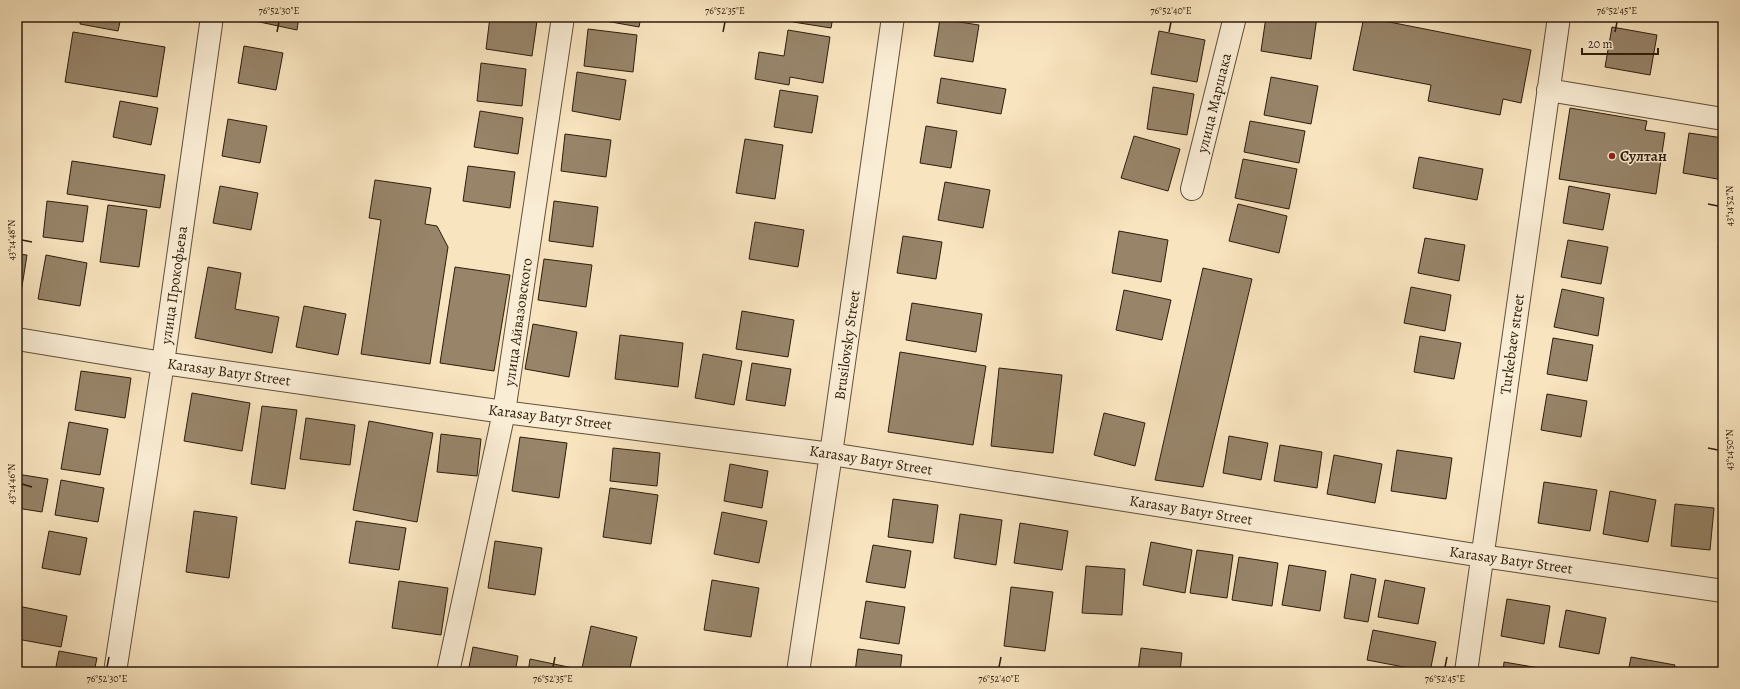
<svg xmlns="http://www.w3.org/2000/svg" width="1740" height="689" font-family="Alegreya,serif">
  <rect width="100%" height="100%" fill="#f8e4bf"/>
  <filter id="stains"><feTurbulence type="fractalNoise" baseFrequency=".005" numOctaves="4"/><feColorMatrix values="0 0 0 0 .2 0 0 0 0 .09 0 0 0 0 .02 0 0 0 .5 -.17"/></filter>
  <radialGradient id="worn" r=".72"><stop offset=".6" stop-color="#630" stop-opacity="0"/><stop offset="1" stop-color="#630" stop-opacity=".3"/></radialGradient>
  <!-- building -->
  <path fill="#978469" stroke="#2d1d0c" d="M81,17h40l-3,14 -38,-7z
    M256,17h43l-2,13 -42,-9z
    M490,17h22l25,4 -5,35 -46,-7z
    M590,17h51l-2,10 -50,-9z
    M794,17h39l-2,11 -38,-6z
    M1266,17h51l-6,42 -50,-8z
    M1364,17l167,33 -10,53 -18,-4 -3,16 -72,-14 3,-16 -78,-15z
    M940,19l39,6 -6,37 -39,-6z
    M1612,27l45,8 -7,40 -45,-8z
    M588,29l49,6 -4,37 -49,-6z
    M788,30l42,7 -7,46 -33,-6 -1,8 -34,-6 4,-27 25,4z
    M1159,31l46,9 -8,42 -46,-8z
    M73,32l92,15 -8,50 -92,-15z
    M244,46l39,7 -7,37 -38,-7z
    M481,63l45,6 -4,37 -45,-5z
    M577,72l49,8 -6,40 -48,-9z
    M1271,77l47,9 -7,38 -47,-9z
    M941,78l65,11 -5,25 -64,-11z
    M1153,87l41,7 -7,41 -40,-6z
    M780,90l38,6 -6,37 -38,-6z
    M120,101l38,7 -7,37 -38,-8z
    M1570,108l77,13 -2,9 20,3 -9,61 -97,-15z
    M480,111l43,7 -5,36 -44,-7z
    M228,119l39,7 -7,37 -38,-7z
    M1250,121l55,10 -6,32 -55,-11z
    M926,126l31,5 -6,37 -31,-5z
    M1689,133l34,5v42l-40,-7z
    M565,134l46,6 -5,37 -45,-6z
    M1134,136l46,13 -12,42 -47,-13z
    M745,139l38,6 -8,54 -39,-6z
    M1419,157l64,12 -6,31 -64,-12z
    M1243,159l54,10 -8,40 -54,-11z
    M72,161l93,14 -5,33 -93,-14z
    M468,166l47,6 -5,36 -47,-7z
    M375,180l56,8 -6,36 12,2 11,21 -18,117 -69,-10 20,-134 -12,-2z
    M945,182l45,8 -7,38 -45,-8z
    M220,186l38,7 -7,37 -38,-7z
    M1569,186l41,8 -7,36 -40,-7z
    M47,201l41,5 -5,36 -40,-5z
    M554,201l44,6 -5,40 -44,-6z
    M1238,204l49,12 -8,37 -50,-12z
    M108,205l39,5 -8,57 -39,-5z
    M755,222l49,8 -6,37 -49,-8z
    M1723,227v22l-5,-1z
    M1119,231l49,9 -7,42 -49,-9z
    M903,236l39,6 -6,37 -39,-6z
    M1425,238l40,7 -6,36 -41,-8z
    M1568,240l40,7 -7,37 -40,-7z
    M17,254l10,1 -7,44 -3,-1z
    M46,255l41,8 -7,43 -42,-7z
    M544,259l48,6 -6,42 -48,-7z
    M208,267l33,6 -6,36 44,8 -7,36 -77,-15z
    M455,267l55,8 -16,96 -54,-8z
    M1203,268l49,11 -49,208 -48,-7z
    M1411,287l40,8 -6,36 -41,-8z
    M1562,289l42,9 -6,38 -44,-9z
    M1124,290l47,10 -9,40 -46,-10z
    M912,303l70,11 -6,38 -70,-12z
    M304,306l42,8 -8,41 -42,-8z
    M742,311l52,9 -6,37 -52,-8z
    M533,324l44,8 -8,45 -44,-8z
    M620,335l63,8 -5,44 -63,-8z
    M1420,336l41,7 -7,36 -40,-7z
    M1553,338l40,7 -6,36 -40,-7z
    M900,352l86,14 -13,79 -85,-13z
    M703,354l39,7 -8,44 -39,-7z
    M752,363l39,6 -6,37 -39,-6z
    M999,368l63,7 -9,78 -62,-7z
    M81,371l50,7 -6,40 -50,-8z
    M192,393l58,10 -8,48 -58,-10z
    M1547,394l40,7 -6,36 -40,-7z
    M262,406l35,4 -12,79 -34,-5z
    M1104,413l41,10 -10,43 -41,-11z
    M306,418l49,7 -5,40 -50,-6z
    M369,421l64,12 -16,89 -64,-12z
    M69,422l39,7 -8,46 -39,-6z
    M441,434l40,5 -4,37 -40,-4z
    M1229,436l39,7 -7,37 -38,-7z
    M520,437l47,6 -8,55 -47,-7z
    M1280,445l42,7 -5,36 -43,-7z
    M613,448l47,5 -3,33 -47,-5z
    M1397,450l55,8 -6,41 -55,-8z
    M1334,455l48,9 -7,39 -48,-9z
    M730,464l38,7 -6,37 -38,-7z
    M17,474l31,5 -6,33 -25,-4z
    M61,480l43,8 -6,34 -43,-7z
    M1544,482l53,8 -7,41 -52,-8z
    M610,488l48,7 -7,49 -48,-7z
    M1610,491l46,9 -8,42 -45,-8z
    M893,499l45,6 -5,38 -45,-6z
    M1675,504l39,4 -4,42 -39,-4z
    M194,511l43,6 -8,61 -43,-6z
    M722,512l45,9 -8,42 -45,-9z
    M960,514l42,6 -6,45 -42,-7z
    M356,521l50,7 -7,42 -50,-7z
    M1020,523l48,8 -6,39 -48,-7z
    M49,531l38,7 -7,37 -38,-7z
    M495,541l47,7 -7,47 -47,-7z
    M1151,542l41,8 -7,43 -42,-8z
    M873,545l38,6 -6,37 -39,-6z
    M1197,550l36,5 -6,43 -37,-5z
    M1239,557l39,6 -6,43 -40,-6z
    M1289,565l37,6 -6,40 -38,-6z
    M1086,566l39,3 -3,46 -40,-2z
    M1351,574l25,5 -8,43 -24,-4z
    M712,580l47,8 -8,49 -47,-7z
    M1385,580l40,8 -7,36 -40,-7z
    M399,581l49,7 -7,47 -49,-7z
    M1011,587l42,5 -8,59 -41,-5z
    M1507,599l43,7 -6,38 -43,-8z
    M866,601l39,6 -6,37 -39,-6z
    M18,606l49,10 -6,31 -44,-8z
    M1566,610l40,8 -7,36 -40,-7z
    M591,626l46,11 -8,35h-29l-18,-4z
    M1373,630l63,12 -6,30 -63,-12z
    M473,647l45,9 -3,16h-47z
    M1141,648l41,5 -2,19h-42z
    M858,649l44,6 -2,17h-45z
    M59,651l38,7 -3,14h-39z
    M1631,657l44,8 -2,7h-45z
    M530,659l43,9 -1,4h-44z
    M1504,662l41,7 -1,3h-41z"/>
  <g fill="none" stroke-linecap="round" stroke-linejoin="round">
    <defs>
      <path id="minor" d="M1548,90l175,29
        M1192,189l43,-172
        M17,339l146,24 341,49 327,42 651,102 241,35
        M115,672l48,-309 49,-346
        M448,672l56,-260 59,-395
        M798,672l33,-218 62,-437
        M1466,672l93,-655"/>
    </defs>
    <!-- minor casing -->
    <use href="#minor" stroke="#604f39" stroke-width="24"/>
    <!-- minor -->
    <use href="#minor" stroke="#faedd5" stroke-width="22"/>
  </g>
  <!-- ticks -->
  <path fill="none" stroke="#2d1d0c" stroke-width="1.5" d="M277,32l2,-10M723,32l2,-10M1169,32l2,-10M1615,32l2,-10M1708,204l10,2M22,240l10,2M1708,448l10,2M22,484l10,3M107,667l2,-10M553,667l2,-10M999,667l2,-10M1445,667l2,-10"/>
  <!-- markers -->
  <circle fill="#8f2418" stroke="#faedd5" stroke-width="1.5" cx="1612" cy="156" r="4"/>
  <g text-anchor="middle" stroke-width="3" stroke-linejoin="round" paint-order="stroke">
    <!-- street labels -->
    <g font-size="15" fill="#2d1d0c" stroke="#faedd5">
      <text transform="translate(1214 103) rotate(-76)" y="5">улица Маршака</text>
      <text transform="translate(174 285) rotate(-82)" y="5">улица Прокофьева</text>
      <text transform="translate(518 322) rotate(-82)" y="5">улица Айвазовского</text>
      <text transform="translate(1512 344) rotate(-82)" y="5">Turkebaev street</text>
      <text transform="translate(847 345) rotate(-82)" y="5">Brusilovsky Street</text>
      <text transform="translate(229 372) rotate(8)" y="5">Karasay Batyr Street</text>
      <text transform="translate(550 417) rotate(7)" y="5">Karasay Batyr Street</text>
      <text transform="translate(871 460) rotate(9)" y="5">Karasay Batyr Street</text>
      <text transform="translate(1191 510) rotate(9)" y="5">Karasay Batyr Street</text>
      <text transform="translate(1511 560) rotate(8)" y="5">Karasay Batyr Street</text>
    </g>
    <!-- poi labels -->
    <g font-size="15" font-weight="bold" fill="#2d1d0c" stroke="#faedd5" text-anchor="start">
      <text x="1620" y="161">Султан</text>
    </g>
  </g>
  <!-- margin -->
  <rect width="1740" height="689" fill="none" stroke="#f8e4bf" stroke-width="44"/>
  <!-- scale -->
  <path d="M1582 48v6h76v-6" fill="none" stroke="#2d1d0c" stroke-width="2"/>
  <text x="1588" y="48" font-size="12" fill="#2d1d0c" stroke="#faedd5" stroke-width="3" paint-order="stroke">20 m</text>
  <rect x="22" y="22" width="1696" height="645" fill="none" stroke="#2d1d0c" stroke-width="1.5"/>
  <g font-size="10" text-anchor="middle" fill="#2d1d0c">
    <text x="279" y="14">76°52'30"E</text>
    <text x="725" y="14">76°52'35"E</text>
    <text x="1171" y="14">76°52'40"E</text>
    <text x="1617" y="14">76°52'45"E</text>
    <text transform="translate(1729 206) rotate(-90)" y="4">43°14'52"N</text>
    <text transform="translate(11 240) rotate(-90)" y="4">43°14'48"N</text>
    <text transform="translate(1729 450) rotate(-90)" y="4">43°14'50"N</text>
    <text transform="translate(11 484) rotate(-90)" y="4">43°14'46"N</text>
    <text x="107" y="682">76°52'30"E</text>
    <text x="553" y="682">76°52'35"E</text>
    <text x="999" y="682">76°52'40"E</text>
    <text x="1445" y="682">76°52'45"E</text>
  </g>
  <rect width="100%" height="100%" filter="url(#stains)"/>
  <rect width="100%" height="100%" fill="url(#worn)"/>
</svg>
